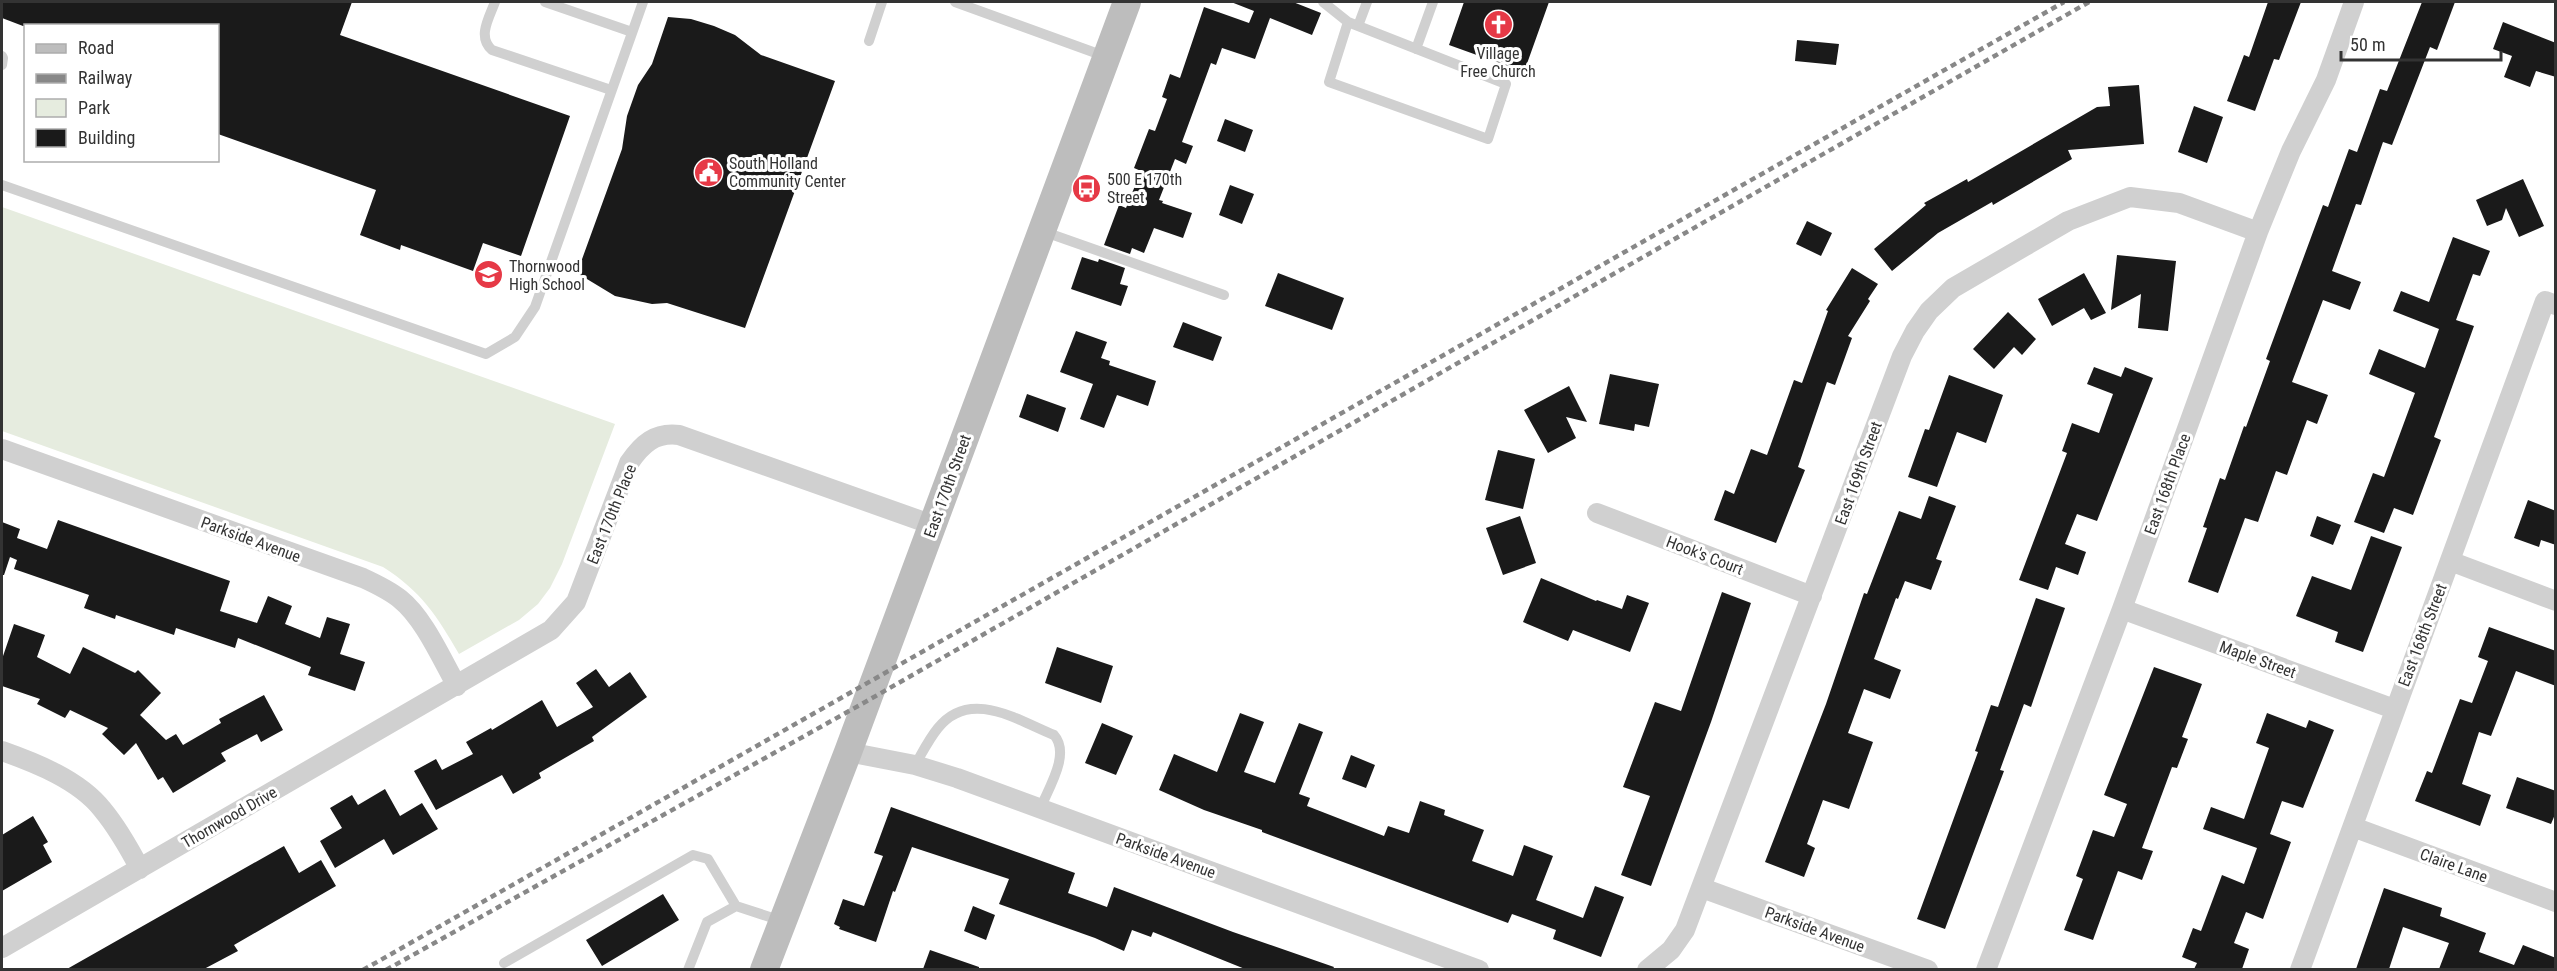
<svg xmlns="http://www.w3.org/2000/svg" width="2557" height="971" font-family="'Roboto Condensed',sans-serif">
  <rect width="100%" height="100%" fill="#fff"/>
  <!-- green -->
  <path fill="#e6ecdf" d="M2,207l613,217 -53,140 -12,24 -12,16 -19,16 -60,34c-22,-38 -38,-63 -76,-87l-381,-136z"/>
  <!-- building -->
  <path fill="#1a1a1a" d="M2,2h350l-12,33 230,81 -49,140 -38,-13 -10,28 -72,-26 -1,5 -40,-15 16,-45 -158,-56v-108h-195l-21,-8z
    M1231,2h62l28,11 -9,22 -42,-17 -15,41 -33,-11 -6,17 -5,-2 -29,79 11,4 -7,18 -11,-5 -16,41 4,1 -1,2 30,10 -9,25 -29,-10 -10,25 -12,-5 -2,6 -26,-9 15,-40 7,3 15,-37 -7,-3 15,-39 6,2 12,-32 -5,-2 8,-23 10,4 24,-71 45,16 5,-12z
    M1464,2h85l-25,70 -75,-27z
    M2268,2h33l-22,58 -5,-1 -19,52 -28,-10 17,-46 5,2z
    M2422,2h33l-18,48 -7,-3 -38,98 -9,-3 -22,63 -5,-1 -24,67 29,11 -11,28 -27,-10 -31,82 36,13 -11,29 -10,-4 -20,55 -11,-4 -18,51 -13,-4 -27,75 -30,-11 19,-54 -4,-1 17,-49 5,2 19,-54 2,1 24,-66 -4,-2 57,-154 5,2 21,-58 8,3 23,-63 7,2z
    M668,17l23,2 23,7 21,9 26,20 74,26 -90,247 -78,-25 -15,1 -37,-8 -38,-23 45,-124 5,-33 11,-31 14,-21z
    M2503,22l53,21v34l-20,-6 -6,16 -26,-10 8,-21 -19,-7z
    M1797,40l42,4 -3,21 -41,-4z
    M2139,85l5,59 -76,6 4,9 -79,46 -1,-3 -54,31 -46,38 -18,-22 52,-44 -2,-2 43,-24 1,3 129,-75 13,-1 -2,-19z
    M2194,106l29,11 -16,46 -29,-11z
    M1225,119l28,11 -8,22 -28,-11z
    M2523,179l21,47 -25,11 -13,-29 -4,12 -15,6 -11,-26z
    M1230,185l24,9 -12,30 -23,-9z
    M1807,221l25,12 -11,23 -25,-12z
    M2453,237l37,14 -10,25 -7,-2 -17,46 18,6 -40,111 7,3 -28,75 -19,-7 -10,25 -30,-11 19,-49 11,4 31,-84 -46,-19 10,-25 46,19 14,-39 -46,-18 8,-20 28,11z
    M2117,255l59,6 -8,70 -30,-3 3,-34 -30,16z
    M1082,257l16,5 1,-3 26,9 -5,16 8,2 -7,20 -50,-17z
    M1852,268l26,16 -10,15 2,2 -22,35 4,2 -17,47 -8,-3 -29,85 7,3 -29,73 -62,-23 11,-30 9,4 17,-45 16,6 27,-75 8,3 26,-72 -2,-1z
    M1278,273l66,25 -12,32 -67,-24z
    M2084,273l22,40 -15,7 -7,-12 -32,18 -14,-27z
    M2008,312l28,27 -14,16 -8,-8 -20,22 -21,-20z
    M1183,322l39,15 -9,24 -40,-14z
    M1076,331l31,11 -6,16 9,3 -1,4 47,16 -8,25 -31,-11 -13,33 -24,-9 13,-35 -33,-12z
    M2094,367l27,10 4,-10 28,11 -56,143 -20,-7 -12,30 21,8 -8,23 -22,-8 -8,23 -29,-10 48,-127 -5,-2 10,-28 27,10 14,-39 -26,-10z
    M1610,374l49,10 -10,43 -14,-3 -1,7 -35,-7z
    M1949,375l54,20 -17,48 -29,-11 -20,55 -29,-10 17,-48 4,1z
    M1569,386l18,36 -21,-5 10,21 -28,15 -24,-43z
    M1027,394l39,14 -8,24 -39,-15z
    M1498,450l37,9 -12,50 -38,-9z
    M1929,496l27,10 -20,53 6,2 -11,29 -26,-9 -7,18 -2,-1 -22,61 27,11 -11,29 -26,-10 -16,44 25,9 -24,67 -26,-9 -16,44 8,4 -11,29 -39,-15 61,-158 38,-111 3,1 32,-83 22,8z
    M2528,500l28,11v34l-15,-5 -2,7 -25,-9z
    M1520,516l16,47 -33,12 -17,-47z
    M2317,516l24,9 -8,20 -23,-9z
    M58,520l172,61 -10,30 37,12 11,-27 24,10 -7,18 35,14 7,-21 23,7 -10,30 25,8 -10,29 -47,-16 3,-8 -73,-29 -3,10 -59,-20 -2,7 -58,-20 -1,4 -31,-11 5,-13 -75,-26 3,-9 -7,-3 -6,18h-2v-53l18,7 -3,9 30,11z
    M2371,536l31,11 -39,105 -28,-10 3,-10 -42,-16 16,-40 39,14z
    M1541,578l55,23 1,-1 25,9 5,-14 22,8 -19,49 -57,-22 -5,11 -45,-19z
    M1722,592l29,11 -40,119 -60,164 -30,-11 29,-79 -27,-9 32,-85 26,9z
    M2036,598l29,10 -34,99 -7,-3 -24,66 4,1 -59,158 -28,-10 61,-167 -3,-1 16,-46 7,2z
    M14,624l31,11 -8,22 33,17 13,-27 52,26 3,-3 23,23 -21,22 26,25 10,-6 7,11 38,-22 -2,-4 45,-24 19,35 -22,12 -4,-8 -36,19 5,8 -53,32 -10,-16 -5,3 -22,-37 -12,12 -22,-21 6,-6 -38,-18 -5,8 -28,-14 3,-5 -38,-13v-27z
    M2489,627l67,24v35l-40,-15 -25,65 -12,-4 -17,52 29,11 -11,31 -65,-25 12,-30 5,2 28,-74 12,4 16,-42 -10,-4z
    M1057,647l56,19 -12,37 -56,-20z
    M2154,667l48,17 -20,53 6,2 -11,29 -5,-1 -30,81 11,3 -11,29 -24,-9 -25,69 -29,-10 19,-51 -7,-3 17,-46 21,7 13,-33 -23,-9z
    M596,669l13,18 21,-15 17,25 -55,40 2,4 -55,32 2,5 -28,16 -11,-19 -66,35 -22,-39 22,-12 6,11 31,-16 -7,-12 25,-14 1,2 50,-30 15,27 36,-20 -17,-24z
    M1240,713l24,9 -20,50 31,11 24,-60 24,9 -24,62 11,4 -3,8 77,30 4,-10 21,7 11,-32 25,9 -1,5 40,15 -12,31 41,15 11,-31 29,11 -17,44 47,18 12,-32 29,11 -23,60 -48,-18 3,-9 -44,-16 -4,9 -246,-91v-2l-58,-20 -45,-20 15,-36 43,18z
    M2267,713l39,15 3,-8 25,10 -31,78 -21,-7 -12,33 21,8 -28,77 -17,-7 -12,31 15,6 -7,20h-48l3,-6 -15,-6 11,-29 8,3 21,-56 22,9 13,-36 -54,-19 8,-22 33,12 25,-71 -13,-5z
    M1102,723l31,13 -17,39 -31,-12z
    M1351,755l24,10 -9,23 -24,-9z
    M2517,777l39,14v21l-5,12 -45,-16z
    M385,789l15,27 22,-13 16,26 -45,26 -9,-16 -49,29 -15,-27 22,-13 -12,-20 22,-13 6,10z
    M891,807l184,66 -7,20 39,14 7,-20 119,45 101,35 -1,2h-88l-92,-37 -2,5 -19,-7 -8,21 -29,-13 -96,-34 10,-25 -97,-32 -17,45 -2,-1 -17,51 -37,-13 1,-2 -6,-3 9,-25 21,7 19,-50 -9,-3z
    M33,816l15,26 -5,3 9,17 -50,29v-56z
    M284,846l15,27 22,-13 15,26 -102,59 4,6 -34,18h-137z
    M2384,888l58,20 -2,8 46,17 -7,19 35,13 9,-20 33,13v11h-117l10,-26 -46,-16 -14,42h-33z
    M663,894l16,26 -77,46 -16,-26z
    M973,906l22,9 -9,25 -22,-9z
    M930,950l49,17v2h-56z"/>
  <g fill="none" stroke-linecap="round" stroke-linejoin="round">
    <!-- lane -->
    <path stroke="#d0d0d0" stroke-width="10" d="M495,2c-6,16 -18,35 -3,48l119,40
      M545,2l87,30
      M955,2l149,54
      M1323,2l25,20 158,62 -18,55 -159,-57 19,-60
      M1358,26l9,-24
      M869,41l13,-39
      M1416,49l17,-47
      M2,56l1,2 -1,7
      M2,185l484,169 29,-17 20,-30 108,-305
      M1042,231l182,64
      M915,765c7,-12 14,-26 23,-37 32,-40 79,-8 116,7 17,19 -6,54 -14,74
      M504,963l189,-108 15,4 28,47
      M688,970l19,-48 29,-16 46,15"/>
    <!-- street -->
    <path stroke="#d0d0d0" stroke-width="20" d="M2,449l361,129c13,6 26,12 37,21 24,19 42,61 57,87
      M1597,513l215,83
      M2450,561l106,40
      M2122,609l272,100
      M2,751c34,12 77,29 100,58 15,18 27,39 38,60
      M848,752l67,13 42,13 522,192
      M2353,827l203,75
      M1702,888l226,82
      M2,948l549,-318 25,-28 53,-139c13,-19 26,-31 50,-28l254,90
      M1647,970l24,-20 14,-20 217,-574 13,-25 14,-20 24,-23 115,-67 62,-24 49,6 79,29
      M1986,970l136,-361 136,-377 33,-81 35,-71 28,-78
      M2300,970l245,-669 11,4"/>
    <!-- secondary -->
    <path stroke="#bdbdbd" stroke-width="28" d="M764,970l84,-218 279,-750"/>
    <!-- rail -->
    <path stroke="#888" stroke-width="4.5" stroke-dasharray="6 4.5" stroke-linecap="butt" d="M363,970l1701,-968
      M386,970l481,-269 1222,-699"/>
  </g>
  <!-- icons -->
  <defs>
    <symbol id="church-disc" viewBox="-11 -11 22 22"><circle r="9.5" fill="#e63946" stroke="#fff"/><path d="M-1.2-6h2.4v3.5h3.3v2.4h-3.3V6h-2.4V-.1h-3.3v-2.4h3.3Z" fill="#fff"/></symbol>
    <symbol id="civic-disc" viewBox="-11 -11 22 22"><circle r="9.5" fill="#e63946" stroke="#fff"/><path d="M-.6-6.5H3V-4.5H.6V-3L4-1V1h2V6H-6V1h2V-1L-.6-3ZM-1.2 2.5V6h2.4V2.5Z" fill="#fff"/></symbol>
    <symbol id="bus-disc" viewBox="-11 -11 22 22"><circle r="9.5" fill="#e63946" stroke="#fff"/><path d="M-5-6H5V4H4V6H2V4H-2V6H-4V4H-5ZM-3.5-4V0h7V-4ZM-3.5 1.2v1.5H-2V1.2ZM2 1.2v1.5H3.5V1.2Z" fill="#fff"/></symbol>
    <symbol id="school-disc" viewBox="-11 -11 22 22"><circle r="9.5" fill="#e63946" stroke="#fff"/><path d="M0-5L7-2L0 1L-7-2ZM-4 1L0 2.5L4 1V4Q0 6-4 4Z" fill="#fff"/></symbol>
  </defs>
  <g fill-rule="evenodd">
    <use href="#church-disc" x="1482" y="8" width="33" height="33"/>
    <use href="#civic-disc" x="692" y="156" width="33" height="33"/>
    <use href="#bus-disc" x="1070" y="172" width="33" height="33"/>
    <use href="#school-disc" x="472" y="258" width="33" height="33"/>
  </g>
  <g text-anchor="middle" stroke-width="6" stroke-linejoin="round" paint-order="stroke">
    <!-- poi labels -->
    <g font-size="16" fill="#333" stroke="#fff" text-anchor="start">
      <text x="1498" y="59" text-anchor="middle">Village<tspan x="1498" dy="18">Free Church</tspan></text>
      <text x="729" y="169">South Holland<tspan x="729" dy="18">Community Center</tspan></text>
      <text x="1107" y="185">500 E 170th<tspan x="1107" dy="18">Street</tspan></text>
      <text x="509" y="272">Thornwood<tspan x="509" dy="18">High School</tspan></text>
    </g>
    <!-- street labels -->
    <g font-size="16" fill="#333" stroke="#fff">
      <text transform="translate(1858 473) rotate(-70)" y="6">East 169th Street</text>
      <text transform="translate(2167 484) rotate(-70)" y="6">East 168th Place</text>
      <text transform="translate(947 486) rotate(-70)" y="6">East 170th Street</text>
      <text transform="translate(611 514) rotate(-68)" y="6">East 170th Place</text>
      <text transform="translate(251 539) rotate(20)" y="6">Parkside Avenue</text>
      <text transform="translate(1705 555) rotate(21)" y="6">Hook's Court</text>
      <text transform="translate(2422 635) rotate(-69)" y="6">East 168th Street</text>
      <text transform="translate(2258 659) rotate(20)" y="6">Maple Street</text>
      <text transform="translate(229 817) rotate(-30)" y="6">Thornwood Drive</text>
      <text transform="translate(1166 855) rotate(20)" y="6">Parkside Avenue</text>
      <text transform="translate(2454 865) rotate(20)" y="6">Claire Lane</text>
      <text transform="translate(1815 929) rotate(20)" y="6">Parkside Avenue</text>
    </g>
  </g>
  <!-- border -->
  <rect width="2557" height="971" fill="none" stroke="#333333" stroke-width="6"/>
  <!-- legend -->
  <rect x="24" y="24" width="195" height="138" fill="#ffffff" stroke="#adadad" stroke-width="1.5"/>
  <rect x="36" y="44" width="30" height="9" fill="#bdbdbd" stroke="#adadad" stroke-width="1.5"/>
  <text x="78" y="54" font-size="18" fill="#333333">Road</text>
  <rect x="36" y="74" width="30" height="9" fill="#888888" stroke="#adadad" stroke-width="1.5"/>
  <text x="78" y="84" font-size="18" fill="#333333">Railway</text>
  <rect x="36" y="99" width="30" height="18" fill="#e6ecdf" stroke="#adadad" stroke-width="1.5"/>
  <text x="78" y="114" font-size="18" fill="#333333">Park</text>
  <rect x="36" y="129" width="30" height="18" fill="#1a1a1a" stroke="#adadad" stroke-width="1.5"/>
  <text x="78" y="144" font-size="18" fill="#333333">Building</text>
  <!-- scale -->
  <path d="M2341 51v9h160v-9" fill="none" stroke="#333333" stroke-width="3"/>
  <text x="2350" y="51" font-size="18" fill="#333333" stroke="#ffffff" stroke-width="4.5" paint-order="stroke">50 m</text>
</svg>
